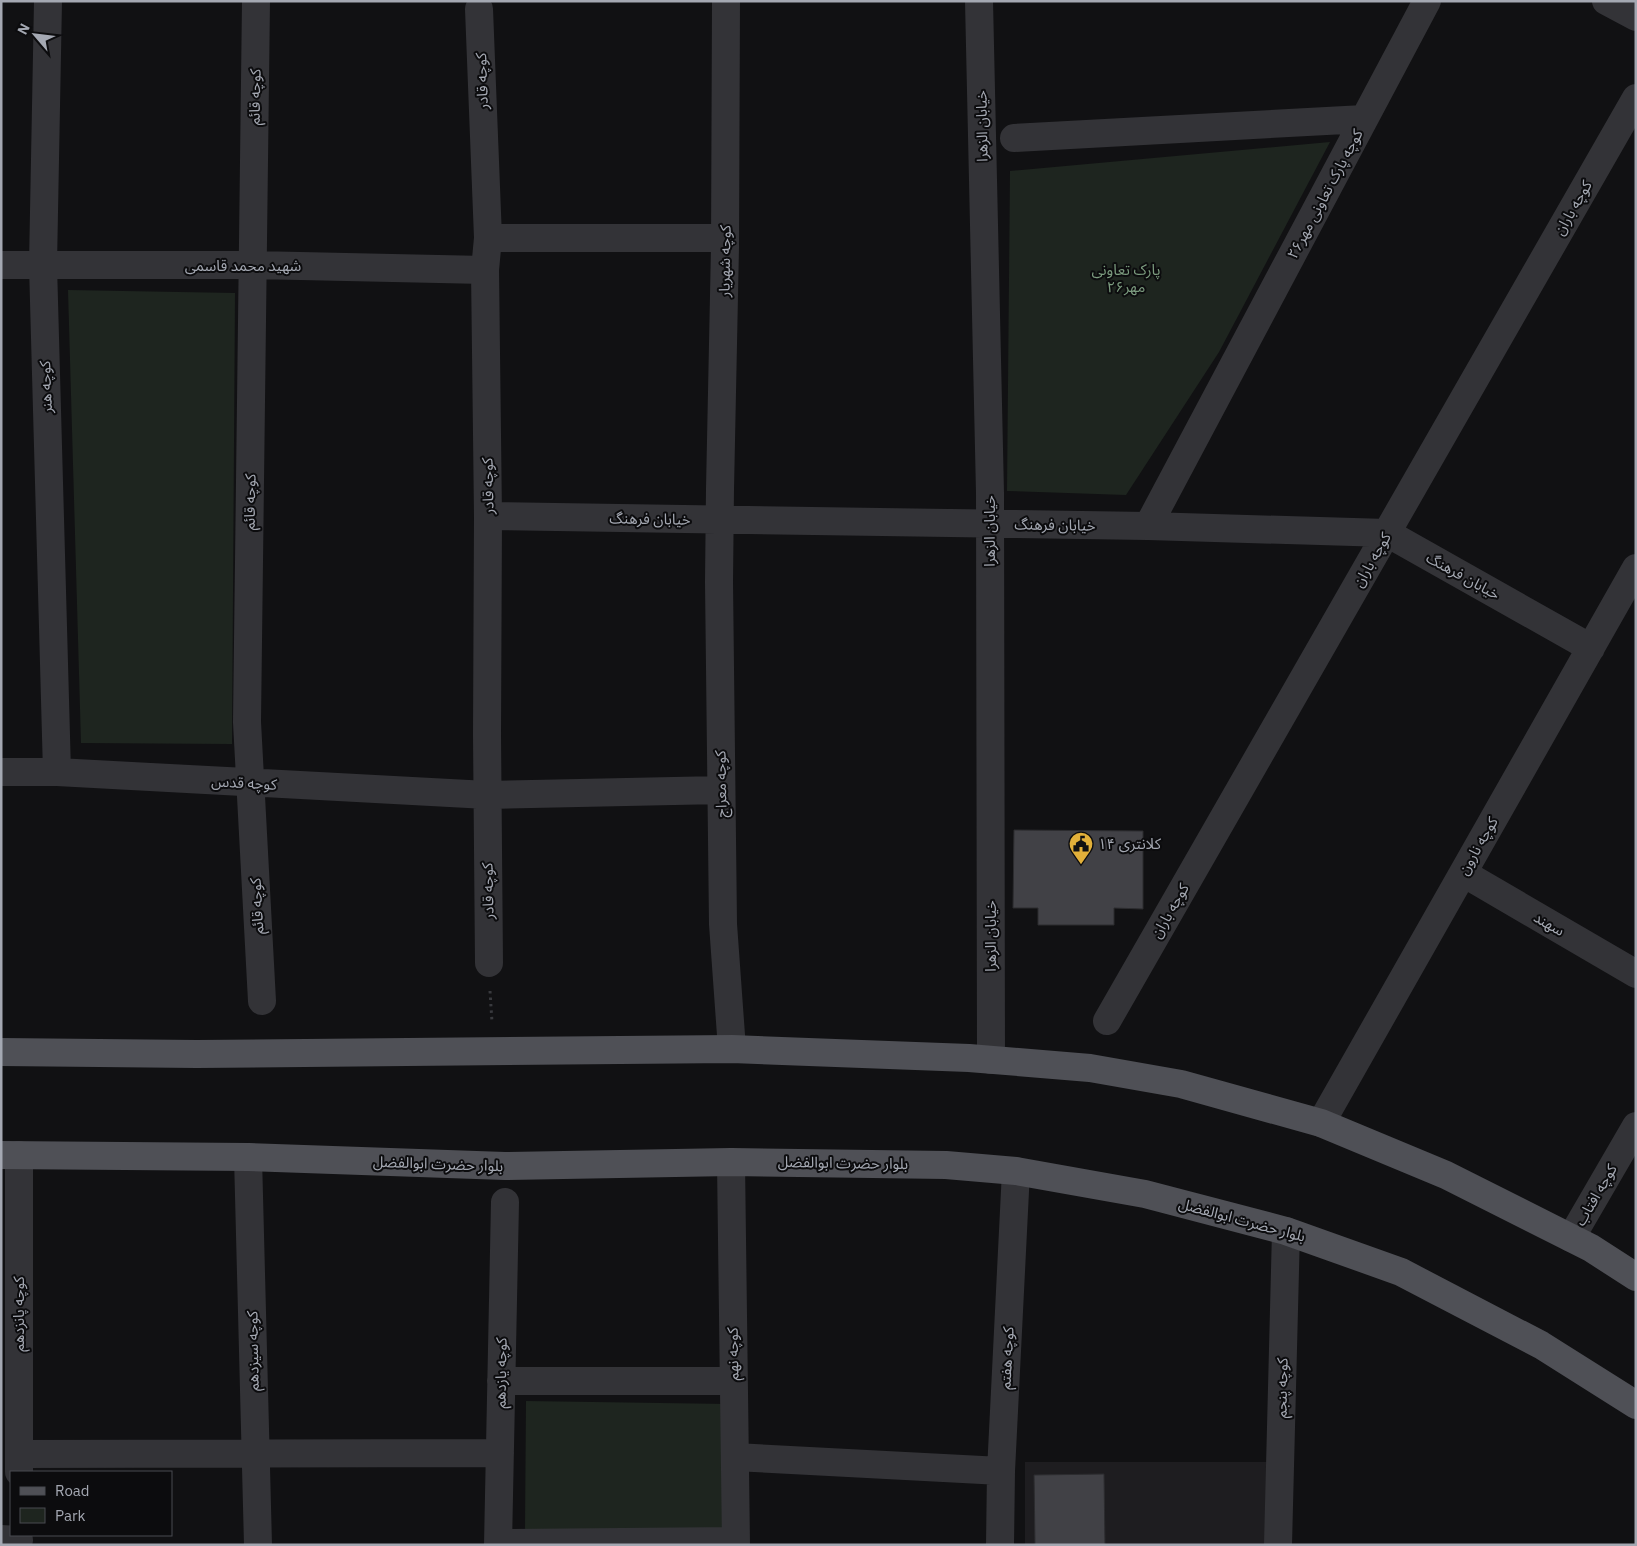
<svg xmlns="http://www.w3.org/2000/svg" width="1637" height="1546" font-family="'IBM Plex Sans','Noto Sans Arabic',sans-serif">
  <rect width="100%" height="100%" fill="#111113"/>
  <!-- built -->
  <path fill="#1e1d20" d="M1025,1462h250v83h-250z"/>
  <!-- green -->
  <path fill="#1e251f" d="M1330,142l-111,210 -93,143 -119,-4 3,-320z
    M68,290l167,3 -3,451 -151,-1z
    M526,1401l202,3 -1,125 -202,1z"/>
  <!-- building -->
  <path fill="#414146" stroke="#2c2c2f" d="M1014,830l129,1v78l-29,-1v17h-76v-17h-25z
    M1104,1474l1,71h-70l-1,-70z"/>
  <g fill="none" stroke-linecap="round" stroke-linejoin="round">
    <!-- path -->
    <path stroke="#393a3e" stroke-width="3" stroke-dasharray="2.5 4" stroke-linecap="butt" d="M490,991l2,31"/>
    <!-- minor -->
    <path stroke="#333337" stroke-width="28" d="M48,1l-5,264 14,507
      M256,1l-9,721 15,279
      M726,1l-1,246 -5,242 -1,93 4,342 9,125
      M979,1l11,492 1,567
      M1606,1l30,16
      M479,9l9,229 -3,32 3,246 -1,218 2,229
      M1014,138l350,-19
      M488,238h237
      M1,265h252l232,5
      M488,516l660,10 239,7 204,115
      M1148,526l279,-525
      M1,772h56l430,23 234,-5
      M1463,873l173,101
      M1107,1021l529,-923
      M1321,1123l315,-555
      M19,1155v317
      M248,1157l10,388
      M731,1162l5,383
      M1571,1238l65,-112
      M501,1381h232
      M19,1454l481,-1
      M735,1457l266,14
      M1,1539l18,1
      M498,1543l238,-2
      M498,1545l7,-343
      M1000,1545l1,-74 15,-300
      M1278,1545l8,-314"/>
    <!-- major -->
    <path stroke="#4f5056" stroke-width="28" d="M1,1052l196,2 535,-5 237,9 121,10 91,16 140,39 125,52 145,73 45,29
      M1,1155l247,2 257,9 226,-4 215,3 70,6 129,23 141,37 115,41 140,73 95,60"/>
  </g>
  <!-- icons -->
  <defs>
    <symbol id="civic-pin" viewBox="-11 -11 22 30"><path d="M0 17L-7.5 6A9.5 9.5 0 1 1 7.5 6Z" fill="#e2b03a" stroke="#0c0c0e"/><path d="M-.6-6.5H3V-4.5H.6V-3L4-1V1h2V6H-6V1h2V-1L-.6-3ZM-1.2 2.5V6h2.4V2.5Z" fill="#111"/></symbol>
  </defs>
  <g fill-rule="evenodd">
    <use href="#civic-pin" x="1067" y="830" width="28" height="38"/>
  </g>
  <g text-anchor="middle" stroke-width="4" stroke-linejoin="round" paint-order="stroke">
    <!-- street labels -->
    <g font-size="15" fill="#a4a8b2" stroke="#0c0c0e">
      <text transform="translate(482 81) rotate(-92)" y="5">کوچه قادر</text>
      <text transform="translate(255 97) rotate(-89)" y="5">کوچه قائم</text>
      <text transform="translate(982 126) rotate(-91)" y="5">خیابان الزهرا</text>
      <text transform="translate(1325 194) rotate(-62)" y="5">کوچه پارک تعاونی مهر۲۶</text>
      <text transform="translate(1573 208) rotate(-60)" y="5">کوچه باران</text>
      <text transform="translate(725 261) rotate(-89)" y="5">کوچه شهریار</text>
      <text x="243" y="271">شهید محمد قاسمی</text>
      <text transform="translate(46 387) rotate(-92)" y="5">کوچه هنر</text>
      <text transform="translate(488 486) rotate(-91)" y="5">کوچه قادر</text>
      <text transform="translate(250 502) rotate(-89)" y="5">کوچه قائم</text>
      <text transform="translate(650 519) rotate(1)" y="5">خیابان فرهنگ</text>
      <text transform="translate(1055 525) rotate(1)" y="5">خیابان فرهنگ</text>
      <text transform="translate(990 531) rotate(-90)" y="5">خیابان الزهرا</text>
      <text transform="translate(1372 560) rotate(-60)" y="5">کوچه باران</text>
      <text transform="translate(1463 576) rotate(29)" y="5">خیابان فرهنگ</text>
      <text transform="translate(244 783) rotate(3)" y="5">کوچه قدس</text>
      <text transform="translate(721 784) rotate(-91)" y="5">کوچه معراج</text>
      <text transform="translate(1478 846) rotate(-60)" y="5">کوچه نارون</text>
      <text transform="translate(488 891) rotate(-91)" y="5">کوچه قادر</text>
      <text transform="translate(257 906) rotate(-93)" y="5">کوچه قائم</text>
      <text transform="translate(1170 911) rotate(-60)" y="5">کوچه باران</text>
      <text transform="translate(1549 924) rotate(30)" y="5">سهند</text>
      <text transform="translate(991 936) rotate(-90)" y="5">خیابان الزهرا</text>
      <text transform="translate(843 1163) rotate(1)" y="5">بلوار حضرت ابوالفضل</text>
      <text transform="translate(438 1164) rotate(2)" y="5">بلوار حضرت ابوالفضل</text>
      <text transform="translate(1596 1195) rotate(-60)" y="5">کوچه افتاب</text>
      <text transform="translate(1242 1220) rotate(15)" y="5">بلوار حضرت ابوالفضل</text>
      <text transform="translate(19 1314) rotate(-90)" y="5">کوچه پانزدهم</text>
      <text transform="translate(253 1351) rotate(-91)" y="5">کوچه سیزدهم</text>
      <text transform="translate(733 1354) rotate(-91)" y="5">کوچه نهم</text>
      <text transform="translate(1007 1358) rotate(-87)" y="5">کوچه هفتم</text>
      <text transform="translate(501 1373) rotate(-89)" y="5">کوچه یازدهم</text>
      <text transform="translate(1282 1388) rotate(-89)" y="5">کوچه پنجم</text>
    </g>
    <!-- park labels -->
    <g font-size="15" fill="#7c9c7f" stroke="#0c0c0e">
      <text x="1126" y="275">پارک تعاونی<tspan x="1126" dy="17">مهر۲۶</tspan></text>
    </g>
    <!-- poi labels -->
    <g font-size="15" fill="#a4a8b2" stroke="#0c0c0e" text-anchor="start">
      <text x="1098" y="849">کلانتری ۱۴</text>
    </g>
  </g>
  <!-- border -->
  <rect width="1637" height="1546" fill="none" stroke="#a4a8b2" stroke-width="5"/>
  <!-- legend -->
  <rect x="10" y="1471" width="162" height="65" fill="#0c0c0e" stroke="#494a50"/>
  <rect x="20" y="1487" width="25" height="8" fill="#4f5056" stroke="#494a50"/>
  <text x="55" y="1496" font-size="15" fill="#a4a8b2">Road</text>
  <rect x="20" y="1508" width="25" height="15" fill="#1e251f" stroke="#494a50"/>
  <text x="55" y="1521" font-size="15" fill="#a4a8b2">Park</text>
  <!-- north arrow -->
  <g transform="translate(35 35) rotate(298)" stroke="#0c0c0e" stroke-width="4" paint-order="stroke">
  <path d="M0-4L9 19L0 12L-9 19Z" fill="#a4a8b2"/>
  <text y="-8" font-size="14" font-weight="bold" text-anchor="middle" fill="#a4a8b2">N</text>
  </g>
</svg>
